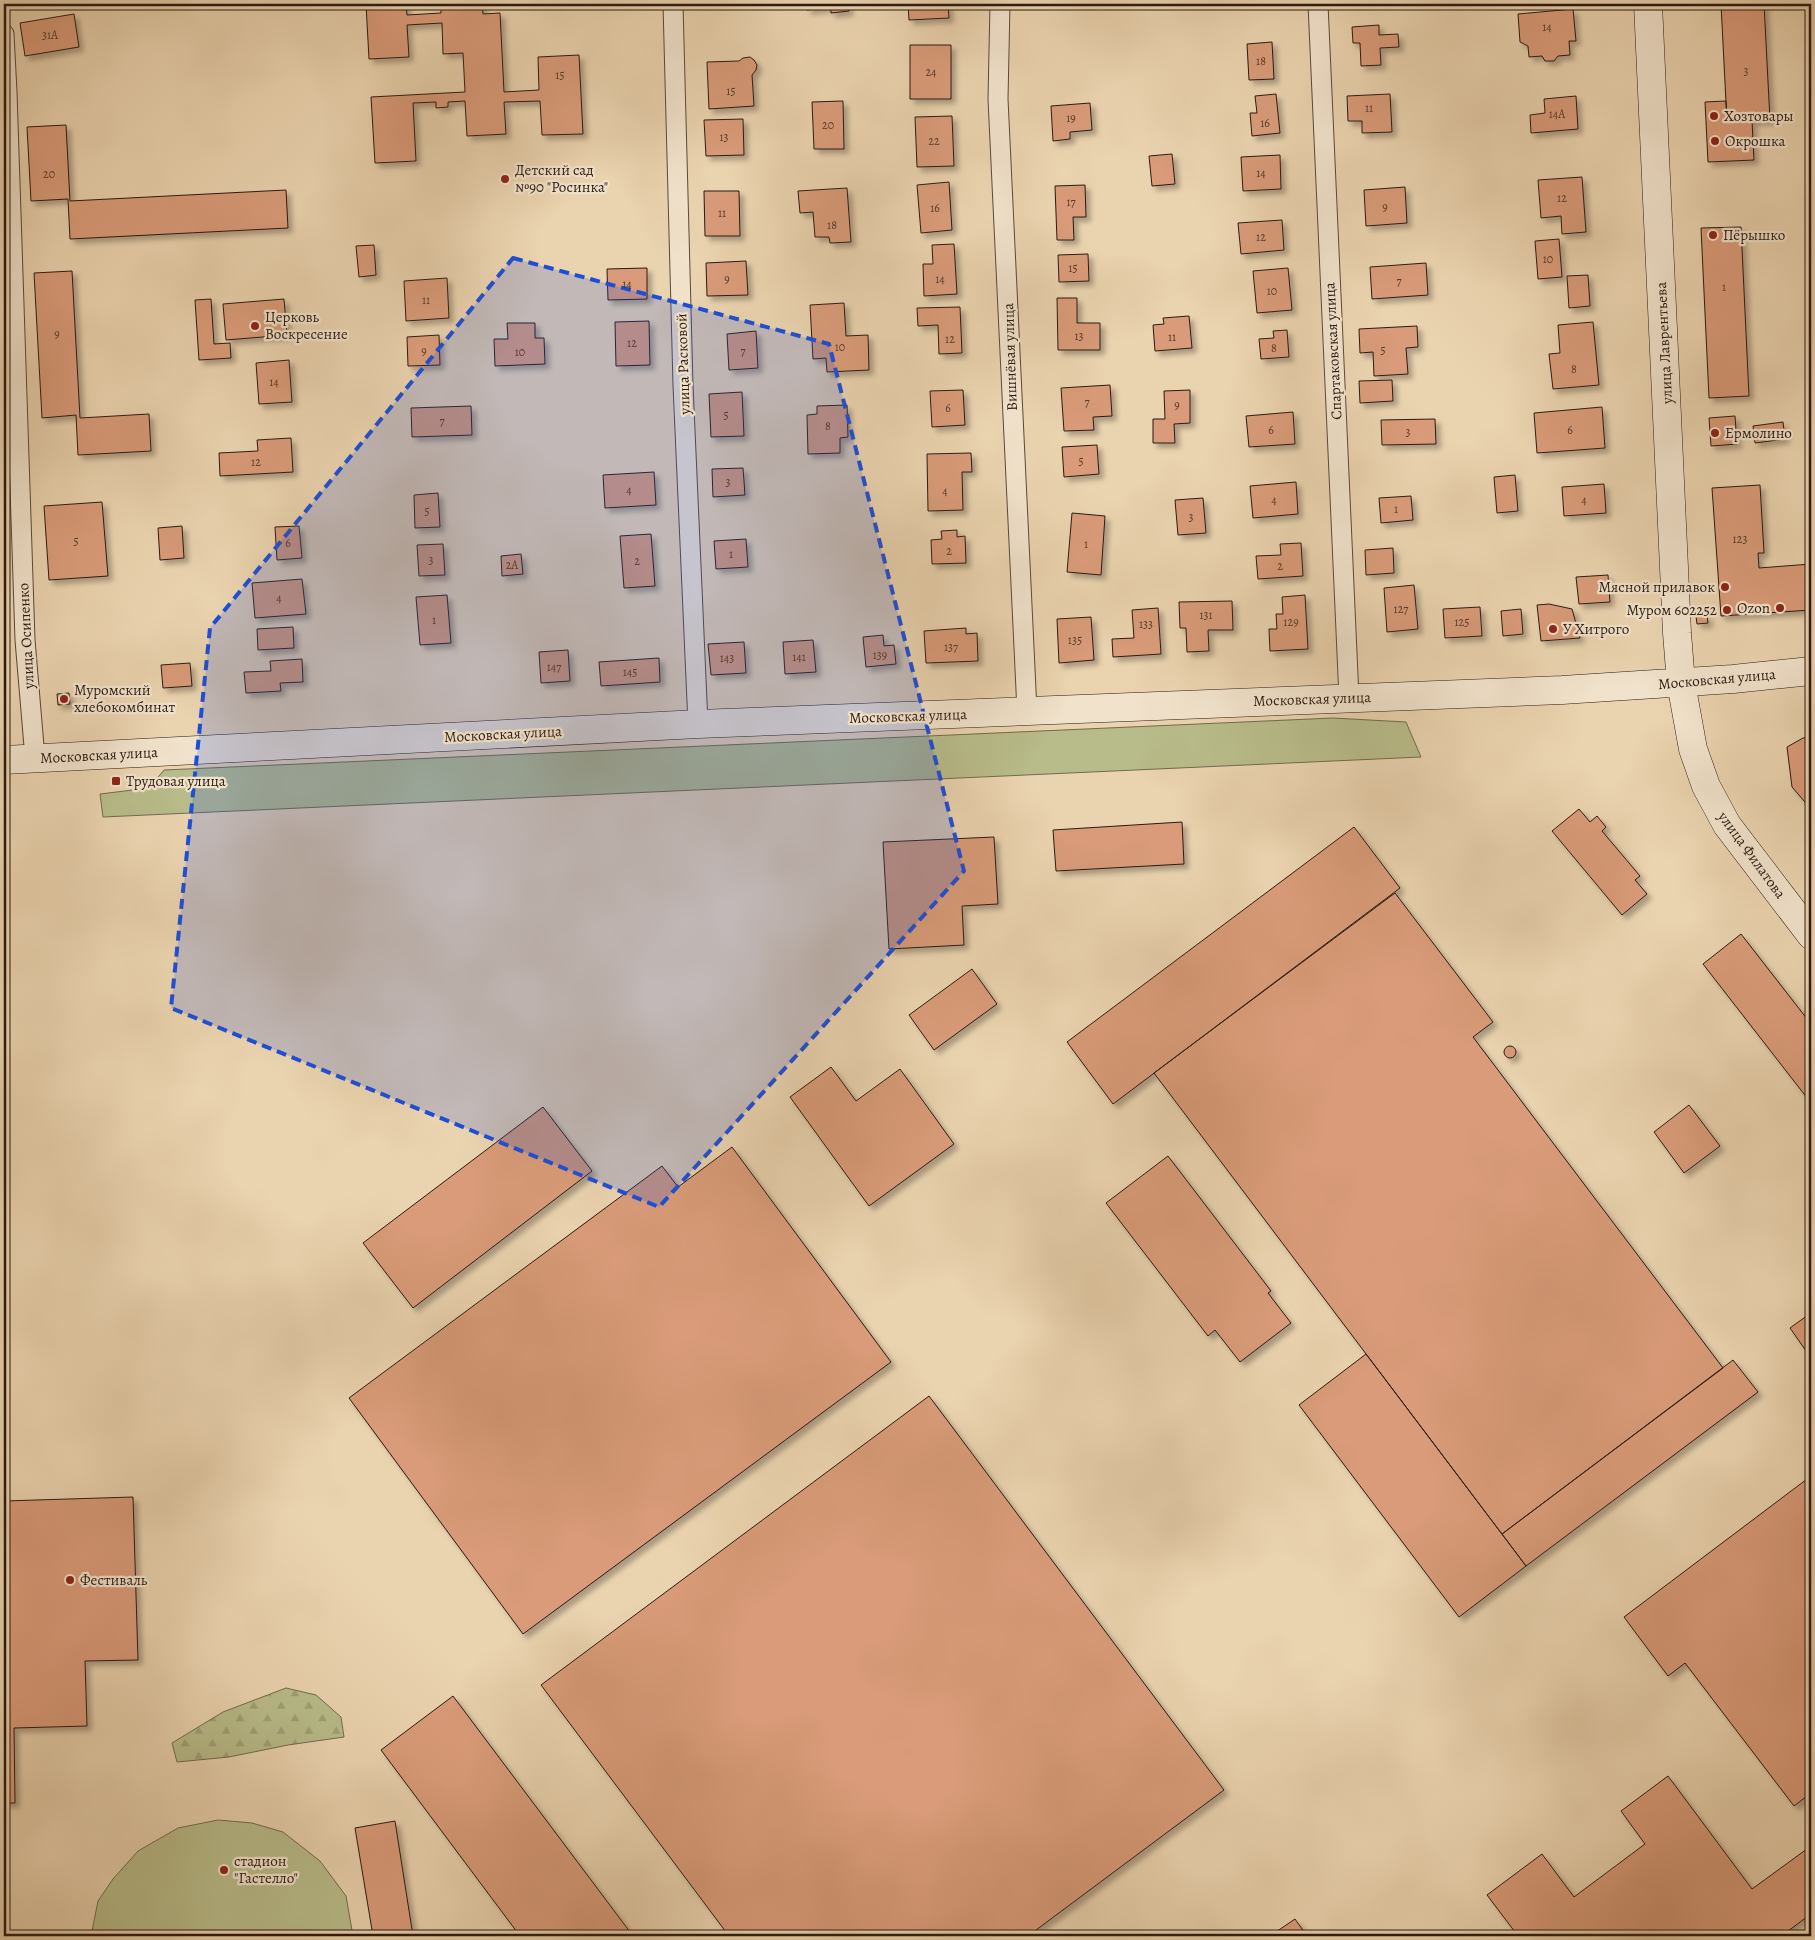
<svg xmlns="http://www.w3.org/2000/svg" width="1815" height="1940" font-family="Alegreya,serif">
  <defs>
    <pattern id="forest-firs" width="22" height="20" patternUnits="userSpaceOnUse" patternTransform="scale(1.25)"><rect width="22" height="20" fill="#b8bc8a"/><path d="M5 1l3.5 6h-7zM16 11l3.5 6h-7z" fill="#9ea176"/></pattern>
    <filter id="shadow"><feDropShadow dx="4.5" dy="4.5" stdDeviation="2.5" flood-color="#0004"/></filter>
  </defs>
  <rect width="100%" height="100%" fill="#ead3af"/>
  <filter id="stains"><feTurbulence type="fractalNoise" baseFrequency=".004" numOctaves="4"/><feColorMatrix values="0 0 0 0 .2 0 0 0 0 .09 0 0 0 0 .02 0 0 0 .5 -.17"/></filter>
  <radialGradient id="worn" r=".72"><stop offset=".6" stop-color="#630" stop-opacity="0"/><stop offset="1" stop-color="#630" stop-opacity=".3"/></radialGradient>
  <!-- grass -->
  <path fill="#b8bc8a" stroke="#726b4e" d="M1333,718l73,4 15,35 -1318,60 -3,-23 49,-6 15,-18z
    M218,1820l34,3 31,9 37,29 26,35 7,40h-262l7,-35 15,-22 25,-28 40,-23z"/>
  <!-- forest -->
  <path fill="url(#forest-firs)" stroke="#726b4e" d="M286,1688l30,7 25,22 3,20 -56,8 -59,12 -52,5 -5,-19 51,-31z"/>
  <!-- building -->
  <path fill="#d99b79" stroke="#2b1a12" filter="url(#shadow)" d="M366,4h40l1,11 34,-2v-9h41l1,10 17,-1 4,79 35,-2 -1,-33 41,-2 4,79 -41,1 -2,-34 -36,1 2,32 -39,2 -2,-35 -17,1v5l-12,1v-6l-23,1 3,58 -41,2 -4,-66 94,-5 -2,-39 -20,1 -1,-31 -35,2 2,32 -40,2z
    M807,4h41l1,7 -18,2v-6l-24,3z
    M908,4h40l1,14 -40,2z
    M1721,4h43l6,116 -43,2z
    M1573,9l3,32h-7l1,14 -12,1 -4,5h-9l-3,-5 -13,1 -1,-11 -8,-4 -2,-28z
    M74,14l5,33 -54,9 -5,-33z
    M1379,25v10l19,-1 1,13 -19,1 1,17 -20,1 -1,-23h-7l-1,-16z
    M1272,42l2,37 -25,1 -2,-36z
    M910,45h41v54h-41z
    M750,57l4,3 3,5 -1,5 -4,5 2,31 -45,3 -2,-47 32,-1 4,-3z
    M1276,94l4,39 -28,3 -2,-23h7l-2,-17z
    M1390,94l2,38 -30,1v-12h-14l-1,-25z
    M1576,96l2,33 -47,4 -1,-18 15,-2 -1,-14z
    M843,101l1,48h-30l-2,-47z
    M1726,101l1,21 25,-1 2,39 -46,2 -3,-60z
    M1090,103l2,27 -22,2v7l-17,2 -2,-35z
    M952,116l2,50 -37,1 -2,-50z
    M743,119l1,36 -38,1 -2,-36z
    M66,125l4,76 216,-11 2,38 -218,11 -2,-40 -37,2 -4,-74z
    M1172,154l3,30 -23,2 -3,-30z
    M1280,155l1,34 -38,2 -2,-34z
    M1582,177l4,55 -24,2 -1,-18 -20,2 -3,-38z
    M949,182l3,48 -31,3 -4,-48z
    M1085,185l1,32h-13l1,23h-17l-2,-54z
    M1405,187l2,36 -41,3 -2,-36z
    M847,188l4,54 -21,1 -1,-6h-14l-2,-25 -13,1 -2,-22z
    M704,191h35l1,45h-35z
    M1282,220l2,30 -43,4 -3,-31z
    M1741,227l8,169 -40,2 -8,-170z
    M1559,239l3,38 -24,2 -3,-38z
    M954,244l3,50 -33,2 -1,-32h10l-1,-19z
    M374,245l2,30 -17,2 -3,-31z
    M1088,254l1,27 -30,1 -1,-27z
    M746,261l2,34 -41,1 -1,-33z
    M1426,263l2,32 -56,4 -2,-32z
    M647,268v31l-39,1 -1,-31z
    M1288,268l4,42 -35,3 -4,-42z
    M72,271l8,147 69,-4 2,37 -73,4 -2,-40 -34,3 -8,-145z
    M1588,275l2,31 -21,2 -2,-32z
    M447,278l2,40 -43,3 -2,-40z
    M1057,298h20v25h23v27h-42z
    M211,299l3,45 16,-1 1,15 -32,2 -4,-60z
    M284,299l3,36 -61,5 -3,-36z
    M844,303l2,33 22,-1 1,35 -42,2 -1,-14 -13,1 -3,-54z
    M960,307l2,46 -23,1 -1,-29 -20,1 -1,-18z
    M1189,316l3,32 -37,3 -2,-26 11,-1 -1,-6z
    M649,321l1,44 -34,1 -1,-44z
    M1593,322l6,63 -46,4 -4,-35 11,-1 -2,-28z
    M507,323h28v15h9l1,26 -50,2 -1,-27h14z
    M1417,326l1,21 -12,1 2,26 -34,2 -1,-24 -13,1 -1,-24z
    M1287,330l2,27 -28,2 -2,-20 15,-1 -1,-7z
    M756,331l2,37 -29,2 -2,-36z
    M439,335l1,30 -32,1 -1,-29z
    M289,360l3,42 -33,2 -3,-41z
    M1392,380l1,21 -33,2 -1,-22z
    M1110,385l2,31 -19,1 1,13 -30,1 -3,-43z
    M963,390l2,35 -33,2 -2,-36z
    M1190,390v33l-16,1 1,19h-22v-24h12l-1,-28z
    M742,392l2,44 -33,1 -2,-43z
    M847,405l1,32 -8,1v15l-32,1 -1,-39 10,-1v-8z
    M471,406l1,29 -60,2 -1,-29z
    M1602,407l3,41 -68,5 -3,-40z
    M1293,412l2,32 -46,3 -3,-31z
    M1735,416l2,28 -26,2 -2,-28z
    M1435,419l1,25 -54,1 -1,-25z
    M1783,422l2,17 -30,4 -2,-17z
    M291,438l2,34 -73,4 -1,-23 39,-2 -1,-11z
    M1097,445l2,29 -35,3 -2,-30z
    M971,453l1,19h-10l1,38 -35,1 -1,-57z
    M743,468l2,27 -32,2 -1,-28z
    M654,472l2,33 -51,3 -2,-33z
    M1515,475l3,36 -21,2 -3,-36z
    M1296,482l2,32 -45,4 -3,-32z
    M1604,484l2,29 -42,3 -2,-29z
    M1760,485l4,68h-6l1,15 52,-4v46l-90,6 -9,-128z
    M438,493l2,34 -25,1 -1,-33z
    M1411,496l2,24 -32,3 -2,-25z
    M1203,498l3,35 -28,2 -3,-35z
    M102,502l6,74 -59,4 -5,-74z
    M1072,513l33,3 -4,59 -34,-3z
    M182,526l2,32 -24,2 -2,-32z
    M299,526l3,32 -25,2 -2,-33z
    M957,530v7l8,-1 1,27 -34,1 -1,-24 11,-1 -1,-8z
    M651,534l4,52 -31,2 -4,-52z
    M746,539l2,28 -32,2 -2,-28z
    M1301,543l2,33 -45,3 -2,-23 25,-1 -1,-11z
    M443,544l2,31 -26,1 -2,-31z
    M1393,548l1,25 -28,2 -1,-25z
    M521,554l2,20 -21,2 -1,-20z
    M1608,575l2,27 -31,2 -3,-27z
    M302,579l4,35 -51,4 -3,-35z
    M1414,585l4,44 -31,3 -3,-44z
    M447,595l4,48 -31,2 -4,-48z
    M1305,595l3,54 -38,2 -1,-22h8l-1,-15h7l-1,-17z
    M1232,601l1,29h-25l1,21 -22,1 -1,-24h-6l-1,-26z
    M1549,604l23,5 8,29 -39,3 -4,-36z
    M1480,607l2,29 -37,2 -2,-29z
    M1158,608l3,46 -48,3 -1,-18 22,-1 -2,-28z
    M1521,609l2,25 -20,2 -2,-25z
    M1707,615l1,8 -11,1 -1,-8z
    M1091,617l3,43 -35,3 -2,-44z
    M293,627l1,21 -36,2 -1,-21z
    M966,628v6l11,-1 1,28 -52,2 -2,-32z
    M883,635l1,11 10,-1 2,19 -30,3 -3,-30z
    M813,640l3,32 -31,2 -2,-32z
    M744,642l2,31 -35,2 -3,-31z
    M568,650l2,31 -29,2 -2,-31z
    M659,658l1,24 -59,4 -2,-24z
    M302,659l1,23 -23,1 1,8 -35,2 -2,-21 27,-1 -1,-10z
    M190,663l2,23 -29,2 -2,-23z
    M69,693l1,11 -12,1 -1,-11z
    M1811,737v72l-19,-22 -5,-40 16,-9z
    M1579,809l11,13 7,-6 9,11 -4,4 38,45 -5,4 12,14 -25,21 -70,-84z
    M1182,822l2,42 -128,7 -3,-41z
    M1354,827l46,61 -287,216 -46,-62z
    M994,837l4,67 -36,2 2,39 -75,4 -6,-107z
    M1395,893l98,129 -20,15 250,331 -221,166 -348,-461z
    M1741,934l70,90v79l-108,-139z
    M972,969l25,35 -63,46 -25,-35z
    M1504 1052a6 6 0 1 1 12 0a6 6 0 1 1-12 0Z
    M831,1067l25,34 44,-32 54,75 -85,62 -79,-109z
    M1689,1105l31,41 -36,27 -30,-41z
    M543,1107l49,64 -179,137 -50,-65z
    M732,1147l159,215 -368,272 -174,-236 313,-232 16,21z
    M1168,1156l103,135 -3,2 23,30 -51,39 -25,-32 -7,6 -102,-133z
    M1808,1315l3,5v38l-21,-30z
    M1366,1354l160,212 -67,51 -160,-212z
    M1733,1360l25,32 -232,174 -24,-32z
    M929,1396l295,394 -196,146h-299l-188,-251z
    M1811,1476v317l-17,13 -109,-143 -17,13 -44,-59z
    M133,1497l5,163 -53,1 2,65 -73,2 1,75h-11v-302z
    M453,1696l180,240h-113l-139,-186z
    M1668,1776l84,113 59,-43v68l-27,20 2,2h-268l-31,-41 55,-41 32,43 71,-53 -24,-33z
    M395,1821l18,115h-40l-18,-108z
    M1295,1919l12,17h-37z"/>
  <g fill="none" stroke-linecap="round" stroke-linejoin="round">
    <defs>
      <path id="street" d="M673,4l10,381 15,339
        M1000,4l-2,95 29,612
        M1318,4l31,694
        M4,34l3,58 18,548 10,118"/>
      <path id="secondary" d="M1648,4l29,629 4,50 12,66 13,37 21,39 84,110
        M4,760l694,-36 864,-34 171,-11 78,-8"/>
    </defs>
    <!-- street casing -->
    <use href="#street" stroke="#5b4839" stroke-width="21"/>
    <!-- secondary casing -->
    <use href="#secondary" stroke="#2b1a12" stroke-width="29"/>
    <!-- street -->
    <use href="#street" stroke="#f1e2cb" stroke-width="19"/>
    <!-- secondary -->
    <use href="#secondary" stroke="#f1e2cb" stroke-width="28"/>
  </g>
  <!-- marked area -->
  <path fill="#1d4ed8" fill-opacity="0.2" stroke="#1d4ed8" stroke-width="4" stroke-dasharray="10 6" stroke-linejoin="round" d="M513,258l316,86 135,527 -305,336 -488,-199 39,-380z"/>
  <!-- markers -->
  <g fill="#8f2418" stroke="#f1e2cb" stroke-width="2">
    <circle cx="1714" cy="116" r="5"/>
    <circle cx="1715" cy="141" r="5"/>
    <circle cx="505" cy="179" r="5"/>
    <circle cx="1713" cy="235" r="5"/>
    <circle cx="255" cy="326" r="5"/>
    <circle cx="1715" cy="433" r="5"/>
    <circle cx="1725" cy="587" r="5"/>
    <circle cx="1780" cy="608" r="5"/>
    <circle cx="1727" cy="610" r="5"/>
    <circle cx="1553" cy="629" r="5"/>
    <circle cx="64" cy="699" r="5"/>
    <rect x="111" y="776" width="10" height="10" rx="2.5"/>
    <circle cx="70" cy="1580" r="5"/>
    <circle cx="224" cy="1870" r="5"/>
  </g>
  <g text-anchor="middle" stroke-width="4.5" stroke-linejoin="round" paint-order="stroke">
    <!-- number labels -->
    <g font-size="12" fill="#563a2c">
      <text x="1547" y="31">14</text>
      <text x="50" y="39">31А</text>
      <text x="1261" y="65">18</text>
      <text x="1746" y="75">3</text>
      <text x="931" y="76">24</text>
      <text x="560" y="79">15</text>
      <text x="731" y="95">15</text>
      <text x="1369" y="112">11</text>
      <text x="1557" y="118">14А</text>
      <text x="1071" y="122">19</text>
      <text x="1265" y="127">16</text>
      <text x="828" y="129">20</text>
      <text x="724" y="141">13</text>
      <text x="934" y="145">22</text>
      <text x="1261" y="177">14</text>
      <text x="49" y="178">20</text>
      <text x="1562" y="202">12</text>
      <text x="1071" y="206">17</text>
      <text x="1385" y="211">9</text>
      <text x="935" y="212">16</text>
      <text x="722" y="217">11</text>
      <text x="832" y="229">18</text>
      <text x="1261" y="241">12</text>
      <text x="1548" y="263">10</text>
      <text x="1073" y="272">15</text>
      <text x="727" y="283">9</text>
      <text x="940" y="283">14</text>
      <text x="1399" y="285">7</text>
      <text x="627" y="288">14</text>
      <text x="1724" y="291">1</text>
      <text x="1272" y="295">10</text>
      <text x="426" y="304">11</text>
      <text x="57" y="338">9</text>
      <text x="1079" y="340">13</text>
      <text x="1172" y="341">11</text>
      <text x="950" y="343">12</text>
      <text x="632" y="347">12</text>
      <text x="840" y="351">10</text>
      <text x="1274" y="352">8</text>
      <text x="1383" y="354">5</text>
      <text x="424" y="355">9</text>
      <text x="743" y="355">7</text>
      <text x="520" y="356">10</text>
      <text x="1574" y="373">8</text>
      <text x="274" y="386">14</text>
      <text x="1087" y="406">7</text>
      <text x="1177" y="409">9</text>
      <text x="948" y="412">6</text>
      <text x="726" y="419">5</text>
      <text x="442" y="425">7</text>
      <text x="828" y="430">8</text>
      <text x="1271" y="434">6</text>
      <text x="1570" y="434">6</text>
      <text x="1408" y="436">3</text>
      <text x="1081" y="465">5</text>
      <text x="256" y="466">12</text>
      <text x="728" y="486">3</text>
      <text x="629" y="494">4</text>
      <text x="945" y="495">4</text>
      <text x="1274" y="504">4</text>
      <text x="1584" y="504">4</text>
      <text x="1396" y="513">1</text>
      <text x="427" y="515">5</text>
      <text x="1191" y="521">3</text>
      <text x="1740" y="543">123</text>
      <text x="76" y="545">5</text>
      <text x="288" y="547">6</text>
      <text x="1086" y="548">1</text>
      <text x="949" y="555">2</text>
      <text x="731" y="558">1</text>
      <text x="431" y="564">3</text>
      <text x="637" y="565">2</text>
      <text x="512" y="569">2А</text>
      <text x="1280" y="570">2</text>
      <text x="279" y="602">4</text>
      <text x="1401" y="613">127</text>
      <text x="1206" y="619">131</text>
      <text x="434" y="624">1</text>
      <text x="1291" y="626">129</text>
      <text x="1462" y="626">125</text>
      <text x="1146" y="628">133</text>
      <text x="1075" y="644">135</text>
      <text x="951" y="651">137</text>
      <text x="880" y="659">139</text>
      <text x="799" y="661">141</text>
      <text x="727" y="662">143</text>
      <text x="554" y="671">147</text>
      <text x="630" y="676">145</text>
    </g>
    <!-- poi labels -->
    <g font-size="15" fill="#2b1a12" stroke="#f1e2cb" text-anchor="start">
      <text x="1724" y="121">Хозтовары</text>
      <text x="1725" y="146">Окрошка</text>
      <text x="515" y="175">Детский сад<tspan x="515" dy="17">№90 "Росинка"</tspan></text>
      <text x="1723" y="240">Пёрышко</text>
      <text x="265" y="322">Церковь<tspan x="265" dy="17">Воскресение</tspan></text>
      <text x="1725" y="438">Ермолино</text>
      <text x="1715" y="592" text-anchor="end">Мясной прилавок</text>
      <text x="1770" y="613" text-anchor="end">Ozon</text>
      <text x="1717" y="615" text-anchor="end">Муром 602252</text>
      <text x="1563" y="634">У Хитрого</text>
      <text x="74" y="695">Муромский<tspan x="74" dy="17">хлебокомбинат</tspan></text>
      <text x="126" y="786">Трудовая улица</text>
      <text x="80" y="1585">Фестиваль</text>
      <text x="234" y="1866">стадион<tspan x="234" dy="17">"Гастелло"</tspan></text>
    </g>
    <!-- street labels -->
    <g font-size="15" fill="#2b1a12" stroke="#f1e2cb">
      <text transform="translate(1664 343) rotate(-93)" y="5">улица Лаврентьева</text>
      <text transform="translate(1333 351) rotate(-93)" y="5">Спартаковская улица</text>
      <text transform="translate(1010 357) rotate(-92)" y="5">Вишнёвая улица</text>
      <text transform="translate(683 364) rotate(-92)" y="5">улица Расковой</text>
      <text transform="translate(26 636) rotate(-93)" y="5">улица Осипенко</text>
      <text transform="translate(1717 679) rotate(-5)" y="5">Московская улица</text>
      <text transform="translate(1312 699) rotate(-2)" y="5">Московская улица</text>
      <text transform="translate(908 716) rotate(-2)" y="5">Московская улица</text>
      <text transform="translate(503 734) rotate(-3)" y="5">Московская улица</text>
      <text transform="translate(99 755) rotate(-3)" y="5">Московская улица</text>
      <text transform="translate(1752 855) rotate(54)" y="5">улица Филатова</text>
    </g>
  </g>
  <!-- margin -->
  <rect width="1815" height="1940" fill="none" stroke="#ead3af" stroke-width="20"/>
  <rect x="5" y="5" width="1805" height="1930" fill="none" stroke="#2b1a12" stroke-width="2.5"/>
  <rect x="10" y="10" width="1795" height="1920" fill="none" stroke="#2b1a12"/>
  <rect width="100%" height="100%" filter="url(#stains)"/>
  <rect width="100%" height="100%" fill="url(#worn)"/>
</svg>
